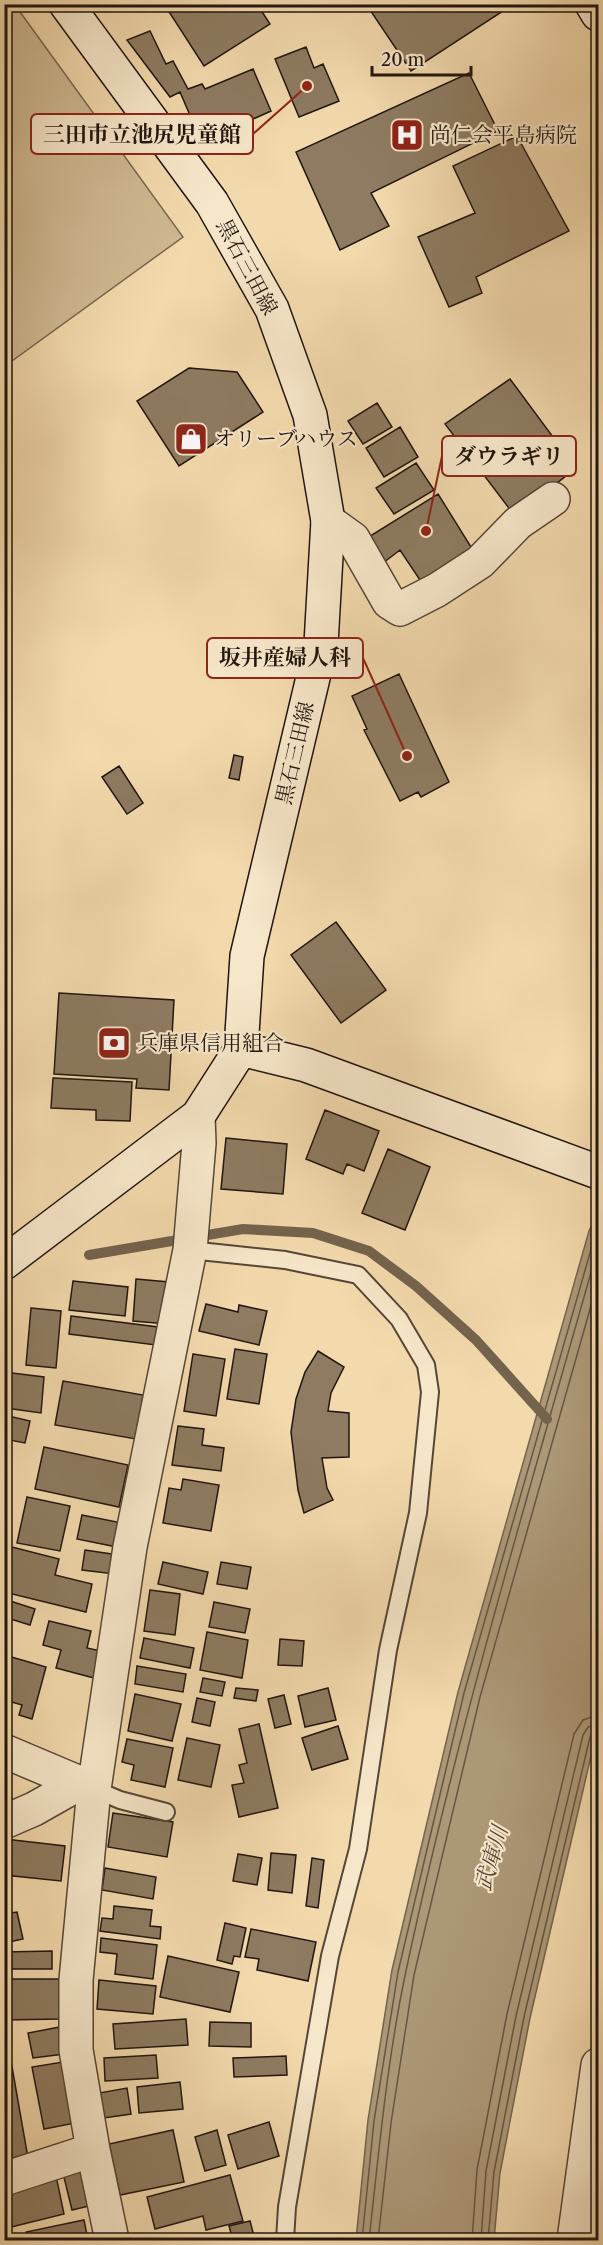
<svg xmlns="http://www.w3.org/2000/svg" width="603" height="2245" font-family="'Libre Caslon Text','Noto Serif JP',serif">
  <rect width="100%" height="100%" fill="#f3daad"/>
  <filter id="stains"><feTurbulence type="fractalNoise" baseFrequency=".00333" numOctaves="4"/><feColorMatrix values="0 0 0 0 .2 0 0 0 0 .09 0 0 0 0 .02 0 0 0 .5 -.17"/></filter>
  <radialGradient id="worn" r=".72"><stop offset=".6" stop-color="#630" stop-opacity="0"/><stop offset="1" stop-color="#630" stop-opacity=".3"/></radialGradient>
  <!-- green -->
  <path fill="#cfb992" stroke="#786750" stroke-width="1.5" d="M15,5l168,232 -178,129 -1,-361z"/>
  <!-- water -->
  <path fill="#ac9777" stroke="#74634d" stroke-width="1.5" d="M598,1212v514l-68,292 -30,155 -6,67h-138l12,-120 24,-150 66,-278 131,-461z"/>
  <g fill="none" stroke-linecap="round" stroke-linejoin="round">
    <!-- shore -->
    <path stroke="#665643" stroke-width="1.5" d="M362,2240l12,-119 24,-149 66,-279 134,-468
      M369,2240c10,-89 18,-180 37,-269 52,-244 124,-483 192,-723
      M378,2240l13,-117 23,-148 66,-278 118,-416
      M472,2240l5,-70 30,-156 67,-280 9,-14 15,-5
      M481,2240l5,-69 30,-155 67,-281 5,-8 10,-3
      M488,2240l6,-68 30,-155 66,-280 3,-4 5,-1"/>
    <!-- stream -->
    <path stroke="#74634d" stroke-width="10" d="M89,1255l154,-26 70,4 56,18 47,35 60,54 71,79"/>
  </g>
  <!-- building -->
  <path fill="#8e7b61" stroke="#21150f" stroke-width="1.5" d="M164,4h93l13,20 -66,42z
    M366,4h133l4,7 -92,60z
    M150,31l16,33 7,-3 15,28 14,-5 3,5 48,-20 18,42 -63,28 -10,-5 -18,-42 -10,5 -43,-57z
    M306,47l8,21 9,-4 16,37 -40,16 -24,-58z
    M469,73l29,58 -127,62 18,33 -49,24 -44,-98z
    M517,136l52,95 -93,46 6,16 -33,14 -31,-70 57,-24 -22,-47z
    M189,368l48,4 26,40 -84,54 -42,-65z
    M510,379l66,89 -61,48 -70,-92z
    M377,403l15,24 -29,17 -15,-23z
    M400,427l18,30 -34,20 -18,-29z
    M416,463l18,27 -40,24 -18,-26z
    M438,494l38,61 -52,31 -24,-36 -17,13 -16,-25z
    M399,674l50,108 -28,15 -3,-5 -18,9 -36,-71 3,-1 -15,-33z
    M234,755l9,2 -4,23 -10,-2z
    M119,766l24,37 -16,11 -25,-37z
    M336,922l50,68 -45,33 -50,-68z
    M59,993l115,7 -5,90 -33,-2 1,-9 -83,-5z
    M53,1078l79,4 -2,39 -34,-1v-10l-45,-2z
    M325,1110l54,21 -15,40 -17,-7 -4,10 -37,-15z
    M226,1138l61,6 -4,50 -62,-5z
    M388,1149l42,18 -25,63 -43,-17z
    M136,1279l33,3 -2,42 -34,-3z
    M73,1281l55,6 -3,29 -56,-6z
    M206,1304l32,8 1,-7 28,6 -8,34 -60,-14z
    M31,1308l30,3 -5,57 -30,-3z
    M71,1316l87,11 -2,18 -87,-11z
    M235,1349l32,5 -8,50 -32,-5z
    M318,1351l26,16 -13,26 -3,18 21,2v44l-27,1 5,30 6,12 -29,13 -6,-23 -7,-58 5,-33 9,-27z
    M193,1354l32,5 -9,57 -32,-5z
    M4,1372l40,5 -3,36 -35,-5 1,-12h-3z
    M63,1381l80,14 -7,44 -81,-14z
    M4,1415l26,6 -5,22 -21,-4z
    M178,1426l26,3 -2,16 22,3 -3,23 -49,-6z
    M44,1447l84,18 -9,42 -84,-18z
    M183,1479l36,6 -8,46 -48,-8 6,-35 12,2z
    M27,1497l43,9 -10,45 -43,-8z
    M82,1515l40,8 -5,24 -40,-8z
    M8,1546l51,13 -4,16 37,9 -6,28 -82,-20v-30z
    M85,1550l33,5 -3,19 -33,-4z
    M163,1562l45,10 -5,22 -45,-10z
    M221,1562l30,5 -4,22 -30,-5z
    M150,1590l30,4 -5,41 -31,-4z
    M4,1599l31,10 -5,16 -26,-8z
    M214,1602l36,7 -5,24 -36,-6z
    M49,1621l42,10 -4,17 14,3 -7,27 -38,-10 5,-18 -18,-5z
    M207,1632l41,8 -6,38 -42,-8z
    M144,1638l50,10 -4,20 -50,-10z
    M280,1639l24,2 -2,25 -24,-1z
    M8,1656l38,11 -14,52 -13,-4 3,-10 -17,-5 4,-16 -5,-1v-14z
    M137,1666l49,8 -3,18 -48,-8z
    M203,1678l22,4 -3,14 -22,-4z
    M236,1688l22,2 -2,11 -22,-3z
    M328,1688l8,32 -31,7 -7,-31z
    M135,1694l46,10 -9,37 -44,-10z
    M284,1695l7,29 -16,4 -7,-29z
    M197,1698l18,4 -5,24 -18,-4z
    M259,1724l19,84 -39,9 -7,-32 12,-2 -5,-18 8,-2 -8,-34z
    M338,1726l10,33 -36,11 -10,-32z
    M187,1738l33,7 -9,42 -33,-7z
    M127,1739l46,9 -8,39 -34,-7 3,-15 -12,-3z
    M113,1813l60,9 -6,35 -59,-10z
    M5,1839l60,7 -4,35 -57,-6z
    M271,1853l25,2 -4,38 -24,-3z
    M238,1854l24,4 -5,27 -24,-4z
    M312,1858l12,2 -6,48 -12,-2z
    M105,1868l51,9 -3,22 -51,-9z
    M114,1906l38,4 -2,16 11,1 -1,12 -60,-8 2,-13 11,1z
    M17,1912l6,27 -19,4v-29z
    M225,1923l21,5 -6,29 -6,-1 -2,8 -15,-4z
    M251,1929l65,13 -8,39 -51,-11 2,-11 -14,-2z
    M101,1938l56,7 -4,34 -38,-5 2,-20 -17,-2z
    M52,1951v18h-48v-17z
    M168,1956l71,16 -9,40 -70,-15z
    M4,1979h56v40l-55,1z
    M99,1980l57,6 -3,28 -56,-5z
    M186,2019l2,26 -73,4 -2,-25z
    M210,2022l41,1v24l-42,-1z
    M60,2027l4,27 -31,4 -5,-25z
    M156,2055l2,23 -53,3 -1,-23z
    M286,2056l1,19 -53,2 -1,-19z
    M11,2061l17,97 -24,4v-100z
    M63,2062l12,61 -31,6 -12,-62z
    M180,2082l3,27 -44,4 -2,-26z
    M127,2088l4,26 -27,4 -5,-25z
    M269,2122l10,34 -41,13 -10,-34z
    M173,2130l11,52 -64,13 -11,-51z
    M217,2130l9,35 -21,6 -10,-34z
    M85,2168l8,37 -21,5 -9,-37z
    M230,2175l13,46 -37,9 -3,-14 -48,13 -8,-32z
    M56,2176l8,38 -53,13 -7,-26v-12z
    M84,2220l4,20h-60l-2,-8z
    M250,2221l5,19h-22l-4,-14z"/>
  <g fill="none" stroke-linecap="round" stroke-linejoin="round">
    <defs>
      <path id="lane" d="M190,1250l95,10 73,15 41,44 27,46 4,27 -12,121 -30,137 -30,199 -28,107 -43,251 -2,33
        M94,1789l26,11 46,12"/>
      <path id="street" d="M328,521l25,18 36,63 11,7 37,-19 43,-28 38,-39 35,-24
        M4,1751l90,38
        M4,1822l30,-13 46,-26
        M4,2179l89,-29
        M112,2240l-19,-90 -17,-100v-70l18,-191 36,-242 60,-297 9,-107 -1,-27
        M574,2240l24,-175"/>
      <path id="secondary" d="M592,4l6,10
        M241,1049l65,16 292,107
        M4,1263l194,-147 43,-67 6,-93 74,-312 7,-123 -18,-106 -38,-106 -60,-106 -146,-199"/>
    </defs>
    <!-- lane casing -->
    <use href="#lane" stroke="#564636" stroke-width="20"/>
    <!-- street casing -->
    <use href="#street" stroke="#564636" stroke-width="36"/>
    <!-- secondary casing -->
    <use href="#secondary" stroke="#21150f" stroke-width="36"/>
    <!-- lane -->
    <use href="#lane" stroke="#f7e7ca" stroke-width="16"/>
    <!-- street -->
    <use href="#street" stroke="#f7e7ca" stroke-width="33"/>
    <!-- secondary -->
    <use href="#secondary" stroke="#f7e7ca" stroke-width="33"/>
  </g>
  <!-- icons -->
  <defs>
    <symbol id="hospital-square" viewBox="-11 -11 22 22"><rect x="-9" y="-9" width="18" height="18" rx="4" fill="#8f2418" stroke="#f7e7ca"/><path d="M-5-5h3v3.5h4V-5h3V5h-3V1.5h-4V5h-3Z" fill="#fff"/></symbol>
    <symbol id="shop-square" viewBox="-11 -11 22 22"><rect x="-9" y="-9" width="18" height="18" rx="4" fill="#8f2418" stroke="#f7e7ca"/><path d="M-5-2.5h2.3a2.7 3.5 0 0 1 5.4 0H5L5.5 6h-11ZM-1.5-2.5h3a1.5 2.3 0 0 0-3 0Z" fill="#fff"/></symbol>
    <symbol id="bank-square" viewBox="-11 -11 22 22"><rect x="-9" y="-9" width="18" height="18" rx="4" fill="#8f2418" stroke="#f7e7ca"/><path d="M-6-4H6V4H-6ZM0-2.3a2.3 2.3 0 1 0 0 4.6a2.3 2.3 0 1 0 0-4.6Z" fill="#fff"/></symbol>
  </defs>
  <g fill-rule="evenodd">
    <use href="#hospital-square" x="388" y="116" width="38" height="38"/>
    <use href="#shop-square" x="172" y="420" width="38" height="38"/>
    <use href="#bank-square" x="95" y="1024" width="38" height="38"/>
  </g>
  <g text-anchor="middle" stroke-width="4.5" stroke-linejoin="round" paint-order="stroke">
    <!-- poi labels -->
    <g font-size="21" fill="#21150f" stroke="#f7e7ca" text-anchor="start">
      <text x="430" y="142">尚仁会平島病院</text>
      <text x="214" y="446">オリーブハウス</text>
      <text x="137" y="1050">兵庫県信用組合</text>
    </g>
    <!-- street labels -->
    <g font-size="21" fill="#21150f" stroke="#f7e7ca">
      <text transform="translate(247 267) rotate(62)" y="7">黒石三田線</text>
      <text transform="translate(295 753) rotate(-77)" y="7">黒石三田線</text>
    </g>
    <!-- water labels -->
    <g font-size="22" font-style="italic" fill="#594939" stroke="#f7e7ca">
      <text transform="translate(491 1858) rotate(-74)" y="8">武庫川</text>
    </g>
  </g>
  <!-- callouts -->
  <path fill="none" stroke="#8f2418" stroke-width="2" d="M307 86L253 134M426 531L442 456M407 756L363 658"/>
  <g fill="#8f2418" stroke="#f7e7ca" stroke-width="2">
    <circle cx="307" cy="86" r="6"/>
    <circle cx="426" cy="531" r="6"/>
    <circle cx="407" cy="756" r="6"/>
  </g>
  <g fill="#f7e7ca" stroke="#8f2418" stroke-width="2">
    <rect x="31" y="114" width="222" height="40" rx="6"/>
    <rect x="442" y="436" width="134" height="40" rx="6"/>
    <rect x="207" y="638" width="156" height="40" rx="6"/>
  </g>
  <g font-size="22" text-anchor="middle" font-weight="bold" fill="#21150f">
    <text x="142" y="142">三田市立池尻児童館</text>
    <text x="509" y="464">ダウラギリ</text>
    <text x="285" y="665">坂井産婦人科</text>
  </g>
  <!-- margin -->
  <rect width="603" height="2245" fill="none" stroke="#f3daad" stroke-width="24"/>
  <rect x="6" y="6" width="591" height="2233" fill="none" stroke="#21150f" stroke-width="3"/>
  <rect x="12" y="12" width="579" height="2221" fill="none" stroke="#21150f" stroke-width="1.5"/>
  <!-- scale -->
  <path d="M372 66v9h99v-9" fill="none" stroke="#21150f" stroke-width="3"/>
  <text x="381" y="66" font-size="18" fill="#21150f" stroke="#f7e7ca" stroke-width="4.5" paint-order="stroke">20 m</text>
  <rect width="100%" height="100%" filter="url(#stains)"/>
  <rect width="100%" height="100%" fill="url(#worn)"/>
</svg>
